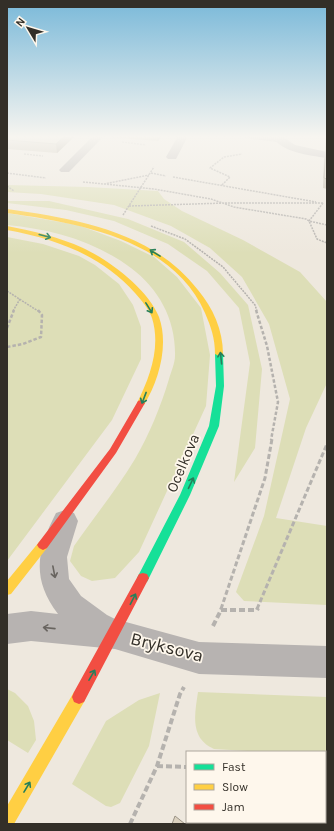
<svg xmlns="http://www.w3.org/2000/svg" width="334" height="831" font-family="Karla,sans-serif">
  <rect width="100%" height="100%" fill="#eee8de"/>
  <!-- green -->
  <path fill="#dddeb7" d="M7,185l81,2 70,4 6,8 18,12 61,29 57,32 27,30v81l-21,45 -30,90 51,8v79l-83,-4 -8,-9 28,-76 26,-117 -21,-75 -27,-47 -32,-29 -39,-22 -57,-21 -73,-11 -34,-2z
    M7,201h42l79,18 56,23 36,31 28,32 14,64 -7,79 -21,34 16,-119 -11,-55 -32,-37 -39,-27 -54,-23 -48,-11 -59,-7z
    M7,213l71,12 43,16 33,16 23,20 24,31 9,47 -4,51 -67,146 -24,26 -23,3 -11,-5 -11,-15 4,-15c20,-29 43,-57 61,-87 14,-24 26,-53 34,-80 2,-7 6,-16 6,-23 1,-36 -16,-67 -44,-88 -36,-27 -80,-39 -124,-43z
    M7,237l36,7 36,12 16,9 24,19 14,21 8,22v32l-29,61 -105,141z
    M7,689l8,4 13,13 6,15 2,19 -8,13 -21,-13z
    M198,692l129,5v58h-2v-3h-60l-51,-3c-25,-11 -19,-36 -16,-57z
    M160,693l-11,53 -29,57 -9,4 -5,-1 -34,-22 34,-63 33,-21z"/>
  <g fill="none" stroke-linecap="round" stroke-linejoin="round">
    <!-- path-far3 -->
    <path stroke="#b5b2ae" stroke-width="1.5" stroke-dasharray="2 1" stroke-linecap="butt" d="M122,142l24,3
      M24,154l19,2
      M7,173l39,5
      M151,173l15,3
      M173,177l143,25
      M83,182l21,2 45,-9
      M104,184l50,5 57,10 23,8 72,12 3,2 8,18 10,4
      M222,185l8,-8 -20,-9 14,-11 18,-3
      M7,186l7,5
      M323,203l-14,18 18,4
      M129,206l97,-3h97
      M123,215l31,-48
      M151,226l34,13 38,28 32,38 2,6
      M7,291l31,20
      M13,311l7,-12"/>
    <!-- path-far2 -->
    <path stroke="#b5b2ae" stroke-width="2.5" stroke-dasharray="3.5 2" stroke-linecap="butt" d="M256,310l11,36 11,56 -7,38
      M7,328l7,-18
      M7,347l16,-3 18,-7 1,-22 -4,-5"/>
    <!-- path-far1 -->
    <path stroke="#b5b2ae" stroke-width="3" stroke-dasharray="5 2.5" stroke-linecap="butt" d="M221,609l44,-131 7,-39
      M257,609l70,-165"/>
    <!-- path -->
    <path stroke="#b5b2ae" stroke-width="4" stroke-dasharray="6 3" stroke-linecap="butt" d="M221,610h36l1,-2
      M213,626l9,-18
      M157,766l30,1
      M325,771h2
      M130,824l27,-58 23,-72 4,-7"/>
    <!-- lane -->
    <path fill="#b7b3b1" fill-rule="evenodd" d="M241,136c11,0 31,-3 40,4l-4,2 -32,-4z"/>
    <!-- street -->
    <path fill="#b7b3b1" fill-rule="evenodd" d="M93,136h11l-35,36h-8l-2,-2z
      M178,136h10l-12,23h-8l-2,-2z
      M271,136h11l13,9 32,7v6c-19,-3 -44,-5 -56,-22z
      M65,510l9,3 4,8 -11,36 2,22 12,17 26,19 8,4 84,23 128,4v32l-128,-4 -84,-25 -84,-8 -24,3v-30l24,-3 27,3c-27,-35 -21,-64 -2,-101z"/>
    <!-- fast -->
    <path fill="#16e098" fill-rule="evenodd" d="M216,352h6l1,2 1,32 -5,40 -29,69 -43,87 -4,1 -4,-1 -2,-4 43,-83 29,-69 7,-40 -1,-32z"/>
    <!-- slow -->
    <path fill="#ffcf43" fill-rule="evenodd" d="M7,209c70,10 145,22 191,81 15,18 25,40 25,64l-4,2 -4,-2c0,-16 -4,-27 -10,-41 -32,-74 -127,-90 -198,-100z
      M7,226c26,5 52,11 76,22 26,12 65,41 76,69 10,28 0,63 -15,88h-6l-1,-2c13,-26 24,-56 15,-85 -3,-9 -10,-17 -17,-25 -34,-38 -79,-54 -128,-63z
      M43,540l4,2 2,3 -2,3 -36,46 -4,1v-14l32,-39z
      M79,690l5,2 2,5 -2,5 -70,122h-7v-18l67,-114z"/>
    <!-- jam -->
    <path fill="#f24e42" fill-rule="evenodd" d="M141,400l4,3 -29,50 -69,95 -4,2 -4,-2 -2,-3 2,-3 71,-93 28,-48z
      M143,573l4,1 2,4 -65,124 -5,2 -5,-2 -2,-5 2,-5 65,-118z"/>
  </g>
  <!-- wall -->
  <path fill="#bdb5a5" d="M7,136h68l-18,17 -50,-4z
    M105,136h56l-3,5 -53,-4z
    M325,136h2v53l-4,-1 1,-29 2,-9h-1z"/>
  <!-- shaded-wall -->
  <path fill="#9a9386" d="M64,136h11l-18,17 -1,-9z
    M157,136h4l-3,5z"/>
  <!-- building -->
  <path fill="#dcd2c0" stroke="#9a9386" d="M7,136h57l-8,8 -49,-4z
    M326,150h1v29l-3,-1z
    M325,776h2v48h-137v-2h135v-38h1z
    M175,816l10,8h-13z"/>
  <!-- one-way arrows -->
  <defs><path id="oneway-shaft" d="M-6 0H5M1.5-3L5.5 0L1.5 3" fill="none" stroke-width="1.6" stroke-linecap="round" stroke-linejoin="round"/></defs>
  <g stroke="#267f5a">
    <use href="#oneway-shaft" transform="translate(45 236) rotate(15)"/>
    <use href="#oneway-shaft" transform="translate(155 253) rotate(-148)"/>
    <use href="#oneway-shaft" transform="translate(149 308) rotate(58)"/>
    <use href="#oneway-shaft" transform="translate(221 358) rotate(-96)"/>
    <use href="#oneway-shaft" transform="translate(144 398) rotate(111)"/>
    <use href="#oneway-shaft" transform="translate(191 483) rotate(-65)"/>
    <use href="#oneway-shaft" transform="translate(133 599) rotate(-63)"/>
    <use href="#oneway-shaft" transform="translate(92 675) rotate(-60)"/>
    <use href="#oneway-shaft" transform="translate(27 787) rotate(-59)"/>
  </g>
  <g stroke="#68645f">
    <use href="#oneway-shaft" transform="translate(54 572) rotate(79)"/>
    <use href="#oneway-shaft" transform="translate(49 628) rotate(-174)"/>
  </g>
  <!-- sky -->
  <linearGradient id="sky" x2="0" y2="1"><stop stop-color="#7ab9d9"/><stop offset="0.54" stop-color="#f7f5f0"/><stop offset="1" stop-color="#f7f5f0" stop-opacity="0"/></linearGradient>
  <rect width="334" height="253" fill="url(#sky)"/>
  <g text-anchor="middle" stroke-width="3.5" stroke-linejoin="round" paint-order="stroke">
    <!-- street labels -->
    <g font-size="15" fill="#332f28" stroke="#fef7ec">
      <text transform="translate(183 463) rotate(-67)" y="5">Ocelkova</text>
    </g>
    <!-- near-street labels -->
    <g font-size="18" fill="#332f28" stroke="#fef7ec">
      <text transform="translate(167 647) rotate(14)" y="6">Bryksova</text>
    </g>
  </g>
  <!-- border -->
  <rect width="334" height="831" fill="none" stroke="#332f28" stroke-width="16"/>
  <!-- legend -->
  <rect x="186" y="751" width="140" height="72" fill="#fef7ec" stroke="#ada79e"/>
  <rect x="194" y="764" width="20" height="6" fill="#16e098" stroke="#ada79e"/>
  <text x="222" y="771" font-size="12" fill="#332f28">Fast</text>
  <rect x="194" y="784" width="20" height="6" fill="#ffcf43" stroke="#ada79e"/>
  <text x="222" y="791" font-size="12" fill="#332f28">Slow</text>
  <rect x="194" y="804" width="20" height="6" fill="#f24e42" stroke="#ada79e"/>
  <text x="222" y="811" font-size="12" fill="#332f28">Jam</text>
  <!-- north arrow -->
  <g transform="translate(28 28) rotate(308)" stroke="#fef7ec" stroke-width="3" paint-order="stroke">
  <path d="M0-3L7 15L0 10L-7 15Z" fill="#332f28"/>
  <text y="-6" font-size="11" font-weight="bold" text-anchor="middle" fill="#332f28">N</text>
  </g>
</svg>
